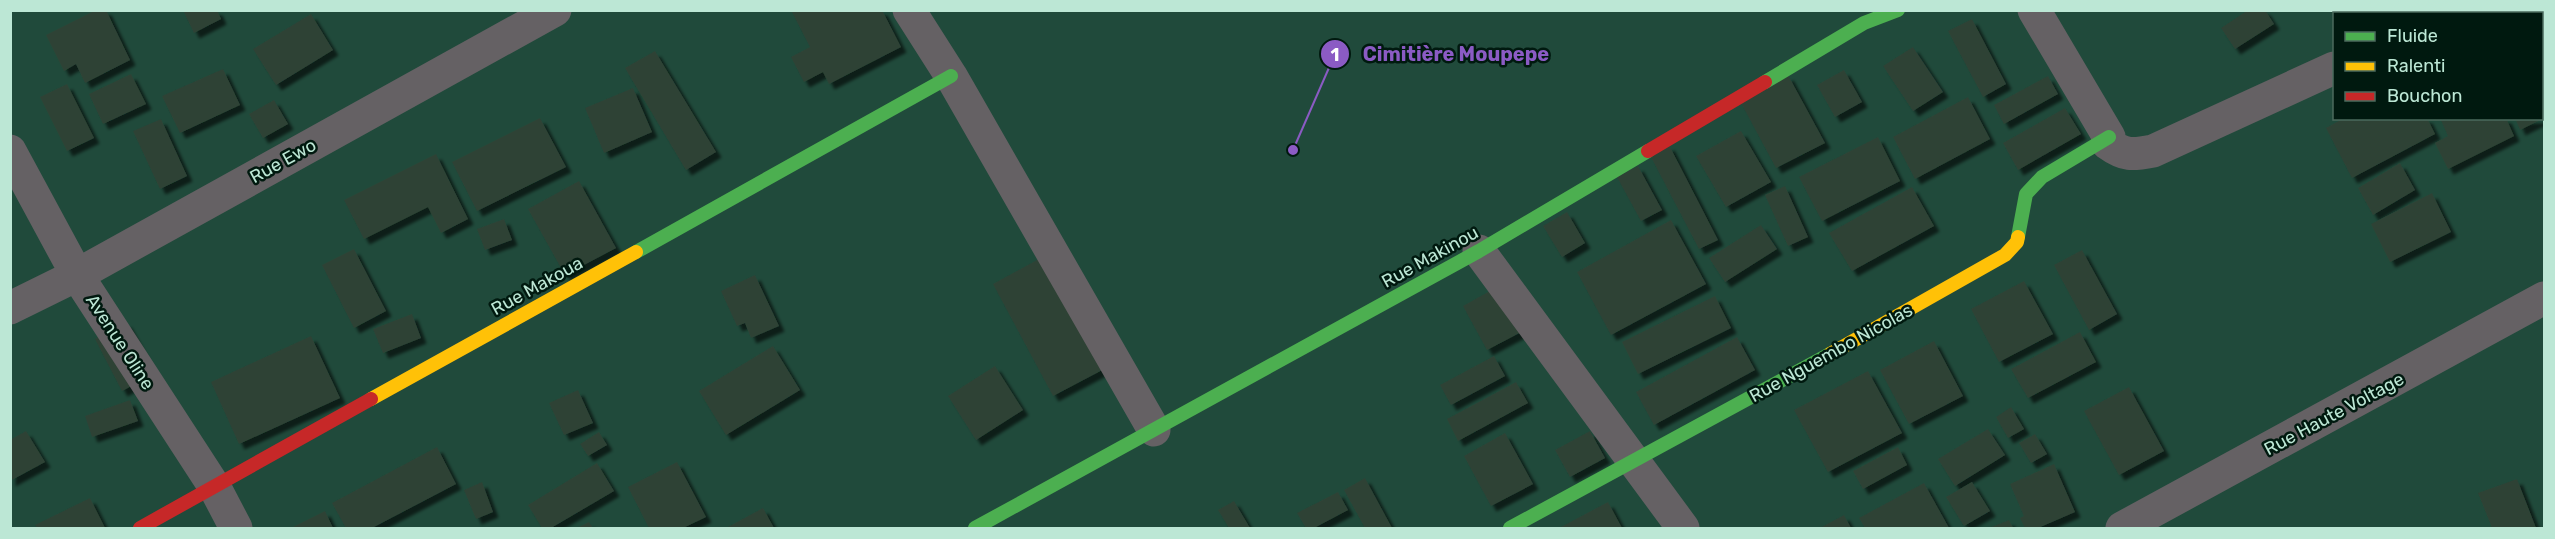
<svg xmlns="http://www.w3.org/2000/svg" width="2555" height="539" font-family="Rubik,sans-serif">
  <defs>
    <filter id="shadow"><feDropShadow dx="5.5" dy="5.5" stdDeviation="1.5" flood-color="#0009"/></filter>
  </defs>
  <rect width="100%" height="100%" fill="#1a2a24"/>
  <!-- green -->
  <path fill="#204a3b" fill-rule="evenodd" d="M10,11h2534v517h-2533zM2334,14h208v104h-208z"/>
  <!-- building -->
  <path fill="#2e4336" filter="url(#shadow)" d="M96,10h10l24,50 -45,23 -9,-19 -12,7 -18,-36z
    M183,10h34l4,9 -27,14z
    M791,10h91l19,37 -72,37 -6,-12 -19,10 -13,-25 19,-10z
    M2248,10h17l9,14 -39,25 -14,-21z
    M311,14l22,36 -57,35 -23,-36z
    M1972,19l34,65 -23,13 -35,-66z
    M1913,47l30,45 -30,19 -30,-45z
    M655,51l61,101 -30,18 -61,-102z
    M223,69l17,36 -60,28 -18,-37z
    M1844,70l18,32 -27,15 -18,-32z
    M2542,72l2,6v40l-24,12 -5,-12h27z
    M131,74l15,30 -43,20 -14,-30z
    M1788,75l37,68 -49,25 -36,-67z
    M2048,76l10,18 -54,30 -10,-19z
    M67,84l27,54 -27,13 -27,-54z
    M633,88l19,44 -48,21 -19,-45z
    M1968,97l22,42 -75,40 -22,-42z
    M274,100l14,24 -25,14 -14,-24z
    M2065,108l16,26 -63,36 -15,-27z
    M540,118l26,49 -89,44 -25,-49z
    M2344,118h83l8,16 -83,44 -26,-50z
    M2440,118h66l8,18 -66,33 -13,-26 13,-7z
    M161,119l26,57 -27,13 -27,-58z
    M1741,131l30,51 -45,25 -30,-51z
    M1878,137l22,44 -78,40 -23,-44z
    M1669,145l49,95 -19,9 -49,-94z
    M436,154l32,65 -27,14 -13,-26 -64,32 -20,-39z
    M2400,163l15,27 -42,25 -15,-27z
    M1638,166l24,44 -21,11 -24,-44z
    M579,181l37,67 -51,27 -37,-66z
    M1785,186l23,51 -20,9 -23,-51z
    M1912,187l22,39 -82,45 -23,-38z
    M2432,193l19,39 -61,30 -19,-38z
    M1567,212l18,31 -23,14 -19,-31z
    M504,219l8,21 -27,10 -8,-21z
    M1671,220l35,64 -95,51 -34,-63z
    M1761,225l16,24 -52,33 -16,-24z
    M354,249l32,62 -32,17 -32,-63z
    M2082,250l35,64 -28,16 -35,-65z
    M1048,254l60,113 -55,29 -60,-112z
    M755,275l24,51 -28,12 -6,-15 -8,3 -16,-35z
    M2024,281l29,53 -54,28 -28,-53z
    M1506,282l25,45 -44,23 -24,-44z
    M1715,296l16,32 -93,46 -16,-32z
    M412,314l9,24 -38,15 -10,-24z
    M126,322l28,52 -32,17 -27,-52z
    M2080,332l16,30 -68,36 -17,-29z
    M311,336l29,62 -101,46 -28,-62z
    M1737,337l18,33 -101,55 -18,-33z
    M1934,341l29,55 -54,28 -29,-54z
    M773,346l27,44 -74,45 -27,-44z
    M1494,356l11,20 -54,29 -11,-20z
    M995,366l28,44 -47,30 -28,-44z
    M1868,371l34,62 -74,39 -34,-62z
    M1516,382l12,21 -70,38 -11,-22z
    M2129,387l35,64 -45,24 -35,-64z
    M578,390l15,33 -29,12 -15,-32z
    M130,400l8,21 -46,16 -7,-21z
    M2011,407l13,22 -16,9 -12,-21z
    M1988,429l17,26 -50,31 -17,-27z
    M26,431l19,31 -35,19v-41z
    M1590,431l15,27 -35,19 -15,-27z
    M599,432l8,13 -19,11 -8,-12z
    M1505,433l28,51 -42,22 -27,-50z
    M2035,434l12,20 -16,9 -12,-20z
    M437,447l19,37 -84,44h-26l-14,-25z
    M1898,447l9,18 -44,24 -10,-18z
    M677,462l29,55 -23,11h-34l-21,-41z
    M597,463l17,28 -63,37h-9l-14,-23z
    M2054,464l21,48 -37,16h-13l-5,-10 4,-2 -14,-32z
    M1365,478l27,50h-27l-21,-38z
    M2517,479l19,49h-44l-14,-35z
    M482,482l11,30 -17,7 -12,-29z
    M1972,482l18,29 -26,15 -18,-29z
    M1924,483l25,45h-84l-6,-10z
    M1338,492l10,18 -34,18h-8l-9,-15z
    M90,498l15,30h-68l-2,-3z
    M1234,501l16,27h-21l-11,-18z
    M1608,502l14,26h-63z
    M763,508l11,20h-48z
    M325,511l8,17h-40v-1z
    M1844,515l7,13h-31z
    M2009,520l4,8h-24z
    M589,522l4,6h-16z"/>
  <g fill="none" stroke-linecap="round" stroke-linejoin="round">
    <!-- street -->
    <path stroke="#656164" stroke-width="33" d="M909,10l42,66 203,354
      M2034,10l75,127 -2,6c18,13 25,12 46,8l181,-83
      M2440,14l6,-4
      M10,151l67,124 137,211 22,42
      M1479,251l204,277
      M10,308l67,-33 478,-265
      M2122,528l422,-230"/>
    <!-- fast -->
    <path stroke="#4caf50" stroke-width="14" d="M1765,82l99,-59 34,-13
      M2018,237l8,-43 16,-17 67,-40
      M636,252l315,-176
      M975,528l504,-277 169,-100
      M1510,528l320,-174"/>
    <!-- slow -->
    <path stroke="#ffc107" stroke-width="14" d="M1830,354l175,-99 12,-13 1,-5
      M371,399l265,-147"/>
    <!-- jam -->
    <path stroke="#c62828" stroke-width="14" d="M1648,151l117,-69
      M140,528l231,-129"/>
  </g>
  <g text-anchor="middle" stroke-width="5" stroke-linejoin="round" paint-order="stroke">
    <!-- street labels -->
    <g font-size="18" fill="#bce7d5" stroke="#00190f">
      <text transform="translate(283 161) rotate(-29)" y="6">Rue Ewo</text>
      <text transform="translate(1430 257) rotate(-29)" y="6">Rue Makinou</text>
      <text transform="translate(537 286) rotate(-29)" y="6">Rue Makoua</text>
      <text transform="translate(120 342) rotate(57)" y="6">Avenue Oline</text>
      <text transform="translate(1831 353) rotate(-29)" y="6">Rue Nguembo Nicolas</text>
      <text transform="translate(2334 414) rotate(-28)" y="6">Rue Haute Voltage</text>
    </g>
  </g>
  <!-- callouts -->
  <path fill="none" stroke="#8b5bc4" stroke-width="2" d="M1293 150L1335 54"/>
  <g fill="#8b5bc4" stroke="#00190f" stroke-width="2">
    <circle cx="1293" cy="150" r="6"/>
    <circle cx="1335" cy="54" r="15"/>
  </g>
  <g font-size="18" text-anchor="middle" font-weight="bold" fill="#fff">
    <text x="1335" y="61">1</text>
  </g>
  <g font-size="20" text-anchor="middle" font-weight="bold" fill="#8b5bc4" stroke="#00190f" stroke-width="5" stroke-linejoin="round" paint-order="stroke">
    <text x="1456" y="61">Cimitière Moupepe</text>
  </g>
  <!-- border -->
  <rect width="2555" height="539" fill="none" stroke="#bce7d5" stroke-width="24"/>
  <!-- legend -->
  <rect x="2333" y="12" width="210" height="108" fill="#00190f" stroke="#4b6b5e" stroke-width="1.5"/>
  <rect x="2345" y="32" width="30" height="9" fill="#4caf50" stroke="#4b6b5e" stroke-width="1.5"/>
  <text x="2387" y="42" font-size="18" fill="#bce7d5">Fluide</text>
  <rect x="2345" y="62" width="30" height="9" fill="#ffc107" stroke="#4b6b5e" stroke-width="1.5"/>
  <text x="2387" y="72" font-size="18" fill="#bce7d5">Ralenti</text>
  <rect x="2345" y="92" width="30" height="9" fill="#c62828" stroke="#4b6b5e" stroke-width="1.5"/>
  <text x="2387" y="102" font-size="18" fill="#bce7d5">Bouchon</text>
</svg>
